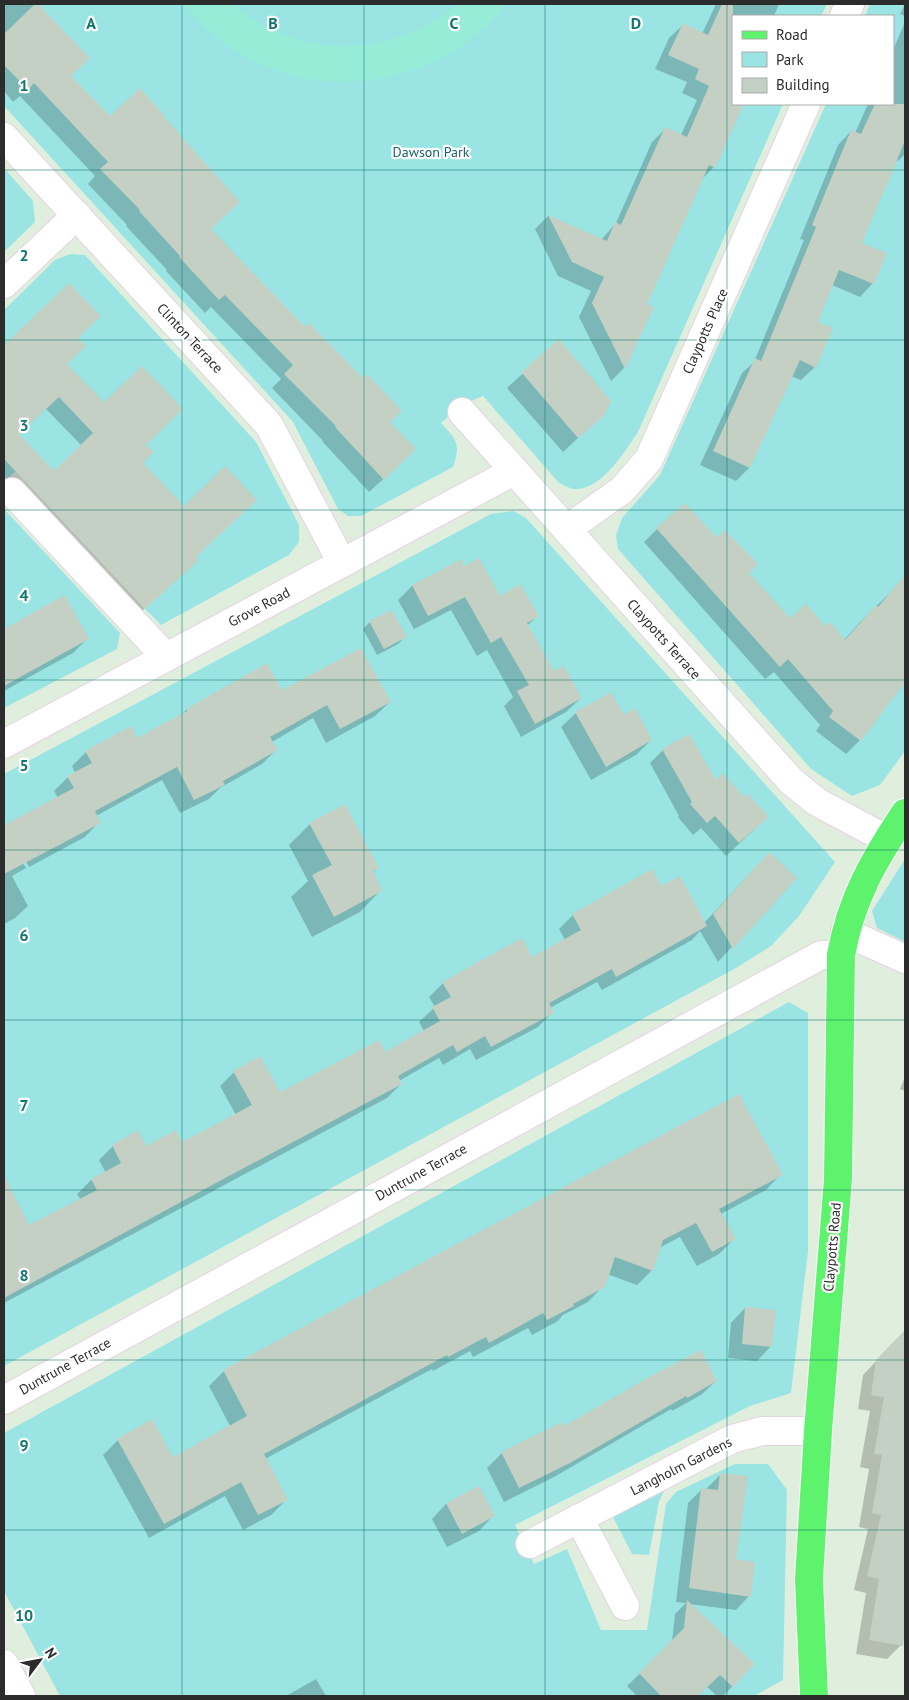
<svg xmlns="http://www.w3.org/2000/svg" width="909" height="1700" font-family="'PT Sans',sans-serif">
  <rect width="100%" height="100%" fill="#e0eede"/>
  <!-- green -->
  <path fill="#9ae5e4" d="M4,4h823l-6,12h-88v88h50l-145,328c-13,19 -35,56 -61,57 -5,1 -13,-4 -18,-6l-76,-87 -22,9 -20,18c16,17 20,21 12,44l-92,49h-13l-10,-7 -45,-87 -289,-316z
    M870,4h35v747l-25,34 -28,11 -41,-27 -193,-220 -2,-14 6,-17 38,-43 166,-371h67v-88h-28z
    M4,168l29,33 2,21 -31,30z
    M70,254l15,1 171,187 43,83v17l-10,13 -128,70 -16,-16 21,-20 -130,-137 -32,30v-172l51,-50z
    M4,509l116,124 -3,16 -113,59z
    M513,511l13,7 309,344 -36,54 -28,30 -35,22 -732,398v-592l487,-260z
    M905,859v83l-28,-14 -5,-17z
    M789,1002l19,11v238l-17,142 -41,13 -235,119 19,39 33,-15 34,81h46l19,-126 10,-12 59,-28h33l19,26 -4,190 -29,16h-694l-56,-105v-158z
    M665,1489l-6,12 -10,54 -17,-1 -20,-39z"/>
  <!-- pitch -->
  <path fill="#96ecd7" d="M183,4h49l24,18 24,11 26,9 27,4h27l26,-5 26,-8 24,-13 22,-16h49c-20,23 -45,46 -74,58 -87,40 -190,18 -250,-58z"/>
  <!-- shadow -->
  <path fill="#0003" fill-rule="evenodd" d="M4,4h33l52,54 -19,18 319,347 12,40 -32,29 -47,-51h1l-51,-53 9,-9 -70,-72 -6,6 -39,-42 1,-1 -41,-44 1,-1 -39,-41 7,-8 -75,-80 -7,6 -9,-11z
    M716,4h63l-5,12h-41v88h9l-28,63 -13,13 -55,124 6,3 -28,61 -13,13 -32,-64 12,-26 -33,-15 -23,-47 13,-13 53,24 15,-17 36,-81 13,-13 16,6 16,-35 -15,-7 5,-11 -32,-13 14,-31 14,-13 19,9z
    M905,4v12l-5,-2z
    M905,22v132l-7,7 -2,-1 -36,84 13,39 -13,14 -28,-12 -16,37 -1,45 -14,13 -10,-4 -42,92 -13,13 -36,-16 42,-92 12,-11 50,-122 -4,-1 38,-94 13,-14 4,2 13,-29h25v-54z
    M69,284l8,54 -12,26 80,81 -4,18 53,95 -9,14 -53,48 -128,-136v-139zM46,409l36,37 -28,27 -36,-39z
    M559,341l44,74 -40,37 -56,-64z
    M657,529l91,44 42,47 35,7 19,13 18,-20 34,-33 4,3 5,-5v46l-11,13 11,8v28l-45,60 -14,14 -30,-23 4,-6 -46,-53 -9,7 -121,-137z
    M460,561l4,7 35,29 38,19 -10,10 26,47 28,25 -15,14 -45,25 -17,-31 9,-9 -26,-47 -10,6 -26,-46 -37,19 -16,-29 14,-14z
    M65,597l22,42 -14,14 -69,38v-61z
    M370,622l35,15 -7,7 -21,11 -14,-26z
    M282,692l108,10 -15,14 -49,27 -13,-25 -41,24 4,8 -14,14 -42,24 -11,11 -29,14 -18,-33 -66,36 3,6 -14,15 -56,30 -21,-38h-3l21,39 -14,8 16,30 -13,12 -11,6v-97l54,-29 -4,-7 14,-14 7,-4 -3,-7 14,-14 50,-12 44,-24 6,-6z
    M576,713l48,3 27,24 -15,15 -45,25 -30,-53z
    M663,750l53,32 38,48 -28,26 -25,-28 -8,7 -15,-18 1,-1 -29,-53z
    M310,824l67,44 -5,5 9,17 -21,22 -48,25 -21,-40 17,-16 -19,-36z
    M755,868l40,10 -77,84 -18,-31 -8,9 -90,50 -5,-8 -47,26 2,5 -14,14 -62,33 -6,-11 -27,16 -4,-7 -40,23 2,3 -14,14 -383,205v-62l77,-41 -4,-6 14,-14 15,-7 -7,-13 14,-14 33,2 36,-4 54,-29 -16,-29 14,-14 46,22 105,-41 39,-22 -5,-9 16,-15 -6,-10 14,-14 88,-24 34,-19 -6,-11 14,-14 88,-27 43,35z
    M905,1077v14l-5,-2z
    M781,1174l-15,16 -45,24 13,25 -15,15 -22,12 -17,-29 -21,11 -7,22 -15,15 -30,-11 -4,12 -15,16 -25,13 -5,6 -26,14 -4,-7 -55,29 -3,-6 -37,20 -1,-2 -167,90 21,41 -15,15 -28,15 -18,-34 -76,42 -46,-83 15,-15 54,19 58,-33 -21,-40 15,-15z
    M745,1308l26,38 -14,15 -29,-3 3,-35z
    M899,1337l6,6v180l-4,22 4,1v76l-4,23 -14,14 -31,-5 10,-61 -12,-3 14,-61 -9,-2 10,-58 -9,-2 10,-56 -12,-2 5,-34z
    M716,1381l-15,14 -29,16 -1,-2 -117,68 -50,25 -17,-34 15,-15 61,-25z
    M721,1474l14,86 14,36 -13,14 -47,-6 65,60 -31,32h-6l-11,-10 -10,10h-59l-10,-10 45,-44 3,-28 11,-11 -10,-1 12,-99 14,-14 4,1 1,-2z
    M478,1487l15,29 -14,15 -32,16 -15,-28 14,-15z
    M316,1679l10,17h-40z"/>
  <!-- building -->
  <path fill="#c4d0c4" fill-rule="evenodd" d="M35,4h3l52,54 -19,18 39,40 30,-28 25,28 -1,1 76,85 -29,27 94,98 4,-4 54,55 4,-4 35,37 -12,11 26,27 -32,31 -49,-53 1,-1 -52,-52 9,-9 -68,-70 -6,5 -40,-43 1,-1 -41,-45 1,-1 -40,-41 8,-7 -74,-79 -6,7 -24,-25v-31z
    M722,4h11v100h11l-29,64 -6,-3 -42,95 -20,44 7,3 -29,62 -33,-66 12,-26 -32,-15 -24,-47 59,26 8,-19 6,3 44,-98 22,10 22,-51 -14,-7 4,-10 -31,-14 15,-32 25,12z
    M875,104h30v36l-18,46h-1l-24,57 25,10 -13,31 -35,-14 -21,52 15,6 -17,40 -16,-8 -50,108 -37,-17 42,-93 6,3 55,-134 -4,-2 39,-95 10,4z
    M69,283l32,33 -23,22 8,8 -19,18 37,38 38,-36 41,43 -37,36 8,7 -11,11 41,43 41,-40 32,34 -61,57 3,3 -54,49 -141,-150v-114zM59,397l34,36 -39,38 -35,-37z
    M559,339l52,62 -7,15 -26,22 -57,-66z
    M685,503l31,34 9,-7 33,34 -9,9 41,45 16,-14 19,22 5,-4 15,18 31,-35 2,2 27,-32v107l-44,59 -32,-24 4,-6 -45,-52 -8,8 -124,-139z
    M479,558l21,38 20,-12 19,32 -12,7 27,48 10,-5 18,32 -47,26 -18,-33 12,-6 -28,-48 -10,6 -26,-46 -37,19 -16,-31 49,-26 3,7z
    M65,595l24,44 -85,47v-57z
    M392,610l15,27 -23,12 -15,-28z
    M361,648l30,54 -51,27 -13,-24 -57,32 8,13 -55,31 2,4 -31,15 -17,-33 -82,44 6,12 -97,51v-49l70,-37 -7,-12 25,-13 -7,-12 46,-25 6,12 50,-27 -1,-2 81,-46 15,27z
    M611,692l13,23 11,-7 17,32 -46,27 -31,-55z
    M689,734l27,46 7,-7 21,24 4,-3 21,23 -30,26 -24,-27 -8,7 -17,-19 2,-2 -30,-53z
    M345,804l34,64 -6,3 9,20 -48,26 -22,-42 20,-10 -23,-42z
    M769,852l28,26 -64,71 -20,-35z
    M652,869l9,17 19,-10 27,50 -91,51 -4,-8 -63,34 5,10 -63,34 -6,-11 -28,16 -4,-7 -55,31 4,8 -175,93 -223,121v-123l25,50 68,-35 -6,-11 30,-16 -9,-18 26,-15 8,16 30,-16 6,12 70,-37 -19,-34 27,-15 20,36 99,-52 6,12 55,-31 -8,-14 19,-10 -9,-15 80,-44 10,19 49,-27 -9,-16z
    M739,1094l44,81 -64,34 17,30 -24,13 -16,-29 -33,17 -10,31 -38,-14 -10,30 -32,17 1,2 -27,14 -4,-7 -54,30 -3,-6 -38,20 -1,-2 -183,99 24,46 -30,15 -17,-33 -77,42 -47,-85 35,-20 21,38 74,-41 -24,-46 213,-115z
    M745,1307l31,3 -4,37 -30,-3z
    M905,1330v300l-2,16 -34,-6 10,-61 -12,-3 14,-61 -9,-2 10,-58 -8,-1 10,-57 -13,-2 5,-35z
    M701,1350l16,31 -30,17 -1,-2 -116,67 -51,25 -18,-36 61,-30 2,4 85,-49z
    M720,1473l28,3 -12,83 19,3 -4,35 -62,-9 12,-100 17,2z
    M479,1486l16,30 -33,18 -16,-31z
    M687,1600l68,64 -22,23 -13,-12 -22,21h-37l-22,-23 45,-45z"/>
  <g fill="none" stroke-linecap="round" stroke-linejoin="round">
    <defs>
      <path id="minor" d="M844,16l6,-12
        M4,137l265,288 73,138
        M4,284l73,-69
        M462,412l329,369 26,21 71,38
        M12,492l154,165
        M567,529l55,-39 27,-31 157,-355
        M4,744l510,-273
        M845,932l60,27
        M4,1400l817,-445h20
        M579,1518l46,88
        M530,1544l202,-105 30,-8h56
        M4,1664l17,32"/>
      <path id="major" d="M814,1696l-5,-117 9,-148 20,-252 3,-224c10,-56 33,-95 64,-142"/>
    </defs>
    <!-- minor casing -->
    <use href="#minor" stroke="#e5d3e2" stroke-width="30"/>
    <!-- major casing -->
    <use href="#major" stroke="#fff" stroke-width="30"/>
    <!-- minor -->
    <use href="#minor" stroke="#fff" stroke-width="28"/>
    <!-- major -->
    <use href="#major" stroke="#5ef36d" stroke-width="28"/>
  </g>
  <!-- grid -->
  <path fill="none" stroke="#0f766e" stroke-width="1" stroke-opacity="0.55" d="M182,4v1692M364,4v1692M545,4v1692M727,4v1692M4,170h901M4,340h901M4,510h901M4,680h901M4,850h901M4,1020h901M4,1190h901M4,1360h901M4,1530h901"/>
  <g text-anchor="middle" stroke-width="4.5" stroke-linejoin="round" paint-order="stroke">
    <!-- park labels -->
    <g font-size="14" fill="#19616c" stroke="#fff">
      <text x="431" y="157">Dawson Park</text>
    </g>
    <!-- street labels -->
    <g font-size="14" fill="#2c2c2c" stroke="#fff">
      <text transform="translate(705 331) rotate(-66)" y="5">Claypotts Place</text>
      <text transform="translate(190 338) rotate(47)" y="5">Clinton Terrace</text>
      <text transform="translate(259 607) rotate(-28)" y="5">Grove Road</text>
      <text transform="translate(664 639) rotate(48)" y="5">Claypotts Terrace</text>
      <text transform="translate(421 1172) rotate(-29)" y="5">Duntrune Terrace</text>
      <text transform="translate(832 1247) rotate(-85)" y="5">Claypotts Road</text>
      <text transform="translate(65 1366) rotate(-29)" y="5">Duntrune Terrace</text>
      <text transform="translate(681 1466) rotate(-27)" y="5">Langholm Gardens</text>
    </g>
  </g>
  <g font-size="16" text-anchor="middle" font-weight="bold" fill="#0f766e" stroke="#fff" stroke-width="4.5" stroke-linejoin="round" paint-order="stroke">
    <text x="91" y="29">A</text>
    <text x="273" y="29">B</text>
    <text x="454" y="29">C</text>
    <text x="636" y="29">D</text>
    <text x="24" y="91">1</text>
    <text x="24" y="261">2</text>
    <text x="24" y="431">3</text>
    <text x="24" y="601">4</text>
    <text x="24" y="771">5</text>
    <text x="24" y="941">6</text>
    <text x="24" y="1111">7</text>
    <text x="24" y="1281">8</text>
    <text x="24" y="1451">9</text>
    <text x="24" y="1621">10</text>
  </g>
  <!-- border -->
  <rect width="909" height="1700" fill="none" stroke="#2c2c2c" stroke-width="10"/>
  <!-- legend -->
  <rect x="732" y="15" width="162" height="90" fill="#ffffff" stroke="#ababab"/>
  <rect x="742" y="31" width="25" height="8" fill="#5ef36d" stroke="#ababab"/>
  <text x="776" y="40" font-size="15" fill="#2c2c2c">Road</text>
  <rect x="742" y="52" width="25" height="15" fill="#9ae5e4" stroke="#ababab"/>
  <text x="776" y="65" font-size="15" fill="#2c2c2c">Park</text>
  <rect x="742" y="78" width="25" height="15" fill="#c4d0c4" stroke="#ababab"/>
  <text x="776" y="90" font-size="15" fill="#2c2c2c">Building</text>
  <!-- north arrow -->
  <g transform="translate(40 1660) rotate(58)" stroke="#ffffff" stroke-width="4" paint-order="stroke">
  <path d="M0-4L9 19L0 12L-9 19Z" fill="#2c2c2c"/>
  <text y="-8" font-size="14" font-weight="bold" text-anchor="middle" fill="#2c2c2c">N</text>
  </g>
</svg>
